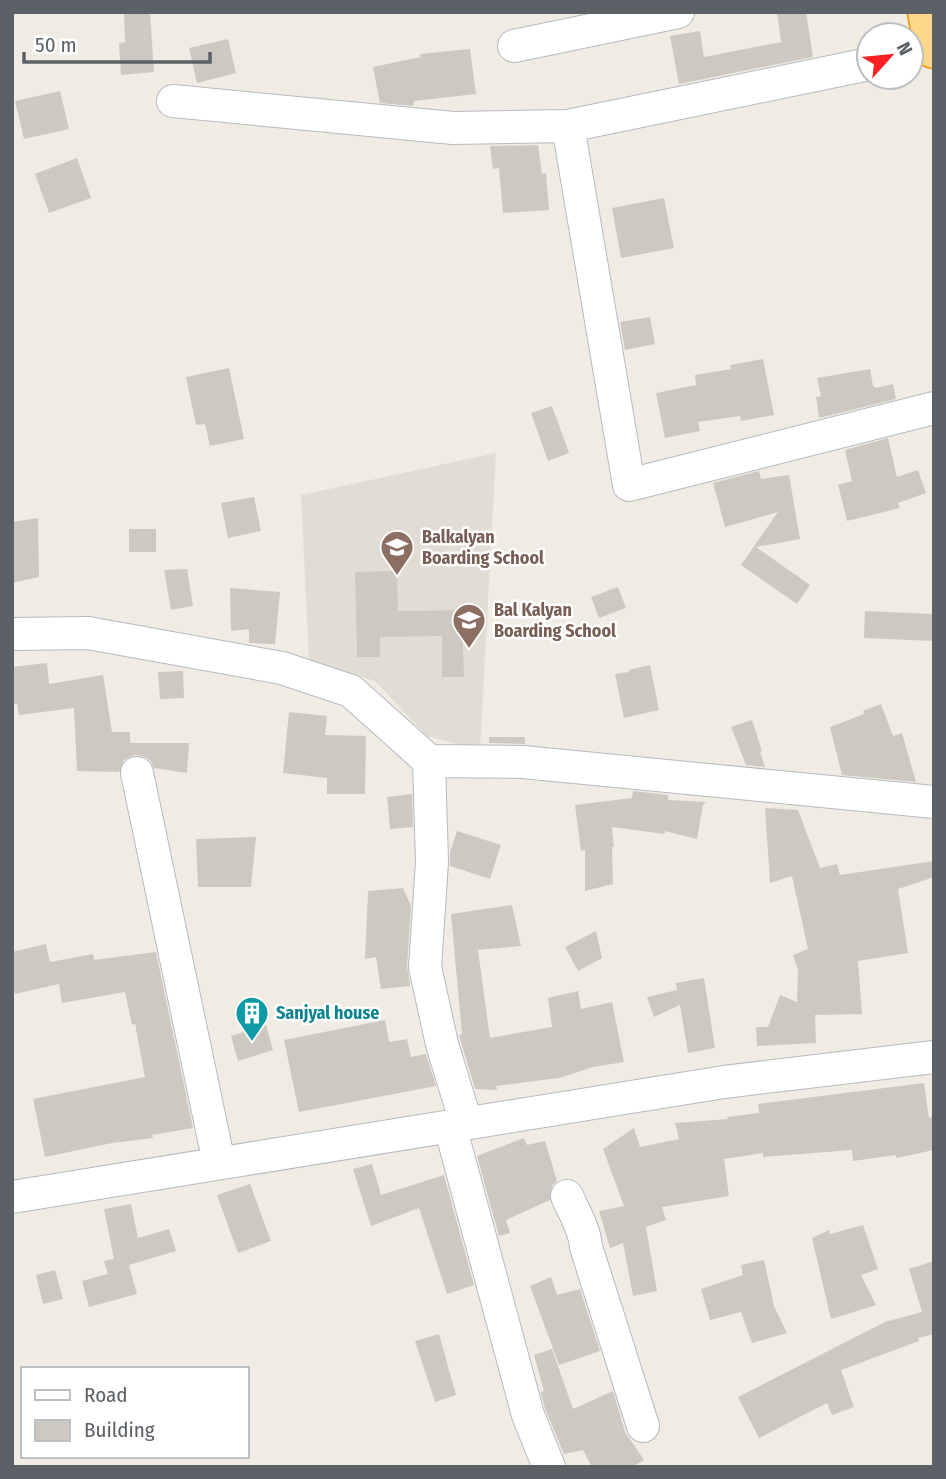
<svg xmlns="http://www.w3.org/2000/svg" width="946" height="1479" font-family="'Fira Sans Condensed',sans-serif">
  <rect width="100%" height="100%" fill="#f0ece3"/>
  <!-- education -->
  <path fill="#e2ddd4" d="M496,453l-16,297 -53,-14 -52,-55 -66,-21 -8,-165z"/>
  <!-- building -->
  <path fill="#cdc9c2" d="M124,12h26l4,60 -33,3 -2,-32 6,-1z
    M777,12h29l7,45 -134,27 -9,-48 30,-5 4,26 77,-15z
    M228,39l8,34 -39,10 -8,-35z
    M470,49l6,45 -62,7 -1,5 -33,-3 -7,-36 48,-10 -1,-3z
    M60,91l9,38 -45,10 -9,-38z
    M538,145l4,29 4,-1 3,37 -46,3 -4,-45 -6,1 -3,-23z
    M77,158l14,40 -42,15 -14,-39z
    M664,198l10,50 -53,10 -9,-50z
    M650,317l5,27 -30,6 -5,-28z
    M763,359l11,56 -33,6 -1,-5 -42,6 2,9 -35,7 -9,-45 40,-8 -1,-10 36,-6 -1,-4z
    M229,368l15,71 -34,7 -5,-22 -9,1 -10,-48z
    M870,369l3,17 3,2 17,-4 3,15 -77,19 -3,-21 5,-1 -4,-18z
    M552,406l17,47 -21,8 -17,-48z
    M888,438l9,39 21,-7 8,23 -28,10 2,5 -53,13 -9,-36 14,-4 -7,-31z
    M759,471l2,8 28,-4 11,64 -44,8 54,38 -13,19 -56,-39 37,-53 -53,15 -12,-44z
    M254,497l7,34 -33,7 -7,-35z
    M38,518l1,59 -27,6v-61z
    M129,529h27v23h-27z
    M187,569l6,37 -22,4 -7,-40z
    M397,571l1,40 78,-1v31h-13l1,36h-22v-41l-62,1v20h-23l-2,-85z
    M618,587l8,21 -27,10 -8,-21z
    M230,588l50,4 -5,52 -26,-1v-14l-18,2z
    M865,611l69,3v27l-70,-3z
    M47,663l2,21 54,-9 9,57h18v11h59l-2,30 -33,-5 -4,-8 -7,-4 -9,-1 -10,5 -5,12 -42,-1 -3,-63 -55,7 -2,-11h-5v-37z
    M650,665l9,45 -35,8 -9,-44 14,-2v-2z
    M183,671l1,27 -24,1 -2,-27z
    M881,704l12,32 9,-3 14,49 -74,-7 -12,-48 34,-13 -1,-3z
    M289,712l38,4 -2,19 41,1 -1,58h-38v-16l-44,-5z
    M752,720l10,31 -2,1 5,15 -19,-2 -15,-38z
    M489,737h36v7l-36,-1z
    M633,791l35,4v5l38,2 -3,3 -6,34 -32,-8 -1,3 -52,-7 2,20h-2l1,37 -28,7v-41l-4,1 -6,-46 57,-7z
    M412,794l1,33 -23,2 -3,-32z
    M765,808l33,2 22,58 17,-4 3,11 94,-14v16l-36,12 10,64 -50,8 4,53 -47,1 1,28 -59,3 -1,-19h12l12,-32 17,7 1,-32 -5,-15 15,-6 -16,-73 -22,7z
    M457,831l44,14 -11,34 -40,-13v-14z
    M256,837l-5,50h-53l-2,-48z
    M403,888l8,18 -4,60 3,20 -29,3 -5,-32 -11,2 3,-68z
    M512,905l9,41 -43,4 12,88 62,-11 -4,-29 30,-7 3,18 31,-7 12,60 -31,5 -34,11 -63,8 1,4 -22,-1 -16,-54 3,-1 -11,-120z
    M596,931l6,27 -24,13 -13,-24z
    M46,944l4,18 43,-8 1,6 62,-8 37,176 -41,7 1,3 -41,5 -67,14 -12,-58 112,-22 -10,-53 -3,1 -7,-33 -63,11 -3,-19 -44,10 -3,-12v-30z
    M704,978l11,70 -27,5 -8,-48 -26,12 -7,-20 30,-7 -1,-7z
    M385,1020l4,22 18,-3 4,18 15,-3 10,32 -137,26 -15,-72z
    M266,1025l7,25 -35,11 -7,-25z
    M924,1083l5,35 5,-2v34l-38,8v-3l-43,6 -1,-11 -89,7v-4l-39,6 5,37 -67,11 4,13 -20,7 11,64 -24,5 -10,-53 -13,5 -11,-37 25,-5 -21,-57 31,-21 6,19 39,-8 -4,-16 53,-4 -1,-2 32,-4 -1,-9z
    M524,1138l3,7 18,-4 12,40 -5,5 -2,14 -44,20 4,13 -11,3 -22,-80z
    M372,1164l9,31 63,-20 30,110 -27,9 -28,-86 -48,18 -18,-57z
    M250,1184l21,57 -33,12 -21,-58z
    M131,1204l7,34 31,-9 7,22 -47,14 8,29 -48,13 -7,-26 26,-7 -4,-13 10,-2 -10,-50z
    M863,1225l15,44 -17,6 15,30 -45,14 -19,-81 17,-8 1,4z
    M764,1260l10,46 13,27 -35,10 -11,-31 -31,8 -9,-31 42,-14 -2,-10z
    M934,1261v73l-16,4 1,3 -78,29 13,37 -22,8 -5,-12 -68,35 -21,-41 147,-75 37,-10 -13,-43z
    M55,1270l8,29 -20,5 -7,-29z
    M551,1277l6,18 23,-6 20,62 -41,14 -29,-79z
    M439,1334l17,61 -21,7 -20,-61z
    M552,1349l21,60 40,-18 12,41 19,28 -12,7h-40l-9,-17 -19,4 -19,-45 -4,-17 3,-1 -10,-36z"/>
  <g fill="none" stroke-linecap="round" stroke-linejoin="round">
    <defs>
      <path id="minor" d="M514,46l164,-34
        M173,101l280,27 115,-2 301,-62
        M568,126l61,359 305,-77
        M12,634l76,-1 194,35 69,23 78,70 94,1 411,40
        M429,761l3,101 -7,105 17,77 24,79
        M137,773l82,390
        M450,1126l78,289 21,52
        M567,1196c7,16 18,34 19,51l57,179
        M12,1197l712,-115 210,-25"/>
      <path id="highway" d="M927,12l7,37"/>
    </defs>
    <!-- minor casing -->
    <use href="#minor" stroke="#b6babf" stroke-width="34"/>
    <!-- highway casing -->
    <use href="#highway" stroke="#f39100" stroke-width="41"/>
    <!-- minor -->
    <use href="#minor" stroke="#fff" stroke-width="32"/>
    <!-- highway -->
    <use href="#highway" stroke="#ffd78b" stroke-width="38"/>
  </g>
  <!-- icons -->
  <defs>
    <symbol id="school-pin" viewBox="-11 -11 22 30"><path d="M0 17L-7.5 6A9.5 9.5 0 1 1 7.5 6Z" fill="#8d6e63" stroke="#fff"/><path d="M0-5L7-2L0 1L-7-2ZM-4 1L0 2.5L4 1V4Q0 6-4 4Z" fill="#fff"/></symbol>
    <symbol id="building-pin" viewBox="-11 -11 22 30"><path d="M0 17L-7.5 6A9.5 9.5 0 1 1 7.5 6Z" fill="#0f9aa8" stroke="#fff"/><path d="M-4-6H4V6H1V3H-1V6H-4ZM-2.5-4.3h1.7v1.8h-1.7ZM.8-4.3h1.7v1.8H.8ZM-2.5-1h1.7V.8h-1.7ZM.8-1h1.7V.8H.8Z" fill="#fff"/></symbol>
  </defs>
  <g fill-rule="evenodd">
    <use href="#school-pin" x="378" y="528" width="38" height="52"/>
    <use href="#school-pin" x="450" y="601" width="38" height="52"/>
    <use href="#building-pin" x="233" y="994" width="38" height="52"/>
  </g>
  <g text-anchor="middle" stroke-width="5" stroke-linejoin="round" paint-order="stroke">
    <!-- education labels -->
    <g font-size="18" font-weight="bold" fill="#785e54" stroke="#fff" text-anchor="start">
      <text x="422" y="543">Balkalyan<tspan x="422" dy="21">Boarding School</tspan></text>
      <text x="494" y="616">Bal Kalyan<tspan x="494" dy="21">Boarding School</tspan></text>
    </g>
    <!-- culture labels -->
    <g font-size="18" font-weight="bold" fill="#0d838f" stroke="#fff" text-anchor="start">
      <text x="276" y="1019">Sanjyal house</text>
    </g>
  </g>
  <!-- border -->
  <rect width="946" height="1479" fill="none" stroke="#5b6166" stroke-width="28"/>
  <!-- legend -->
  <rect x="21" y="1367" width="228" height="91" fill="#ffffff" stroke="#bdc0c2" stroke-width="2"/>
  <rect x="35" y="1390" width="35" height="10" fill="#ffffff" stroke="#bdc0c2" stroke-width="2"/>
  <text x="84" y="1402" font-size="21" fill="#5b6166">Road</text>
  <rect x="35" y="1420" width="35" height="21" fill="#cdc9c2" stroke="#bdc0c2" stroke-width="2"/>
  <text x="84" y="1437" font-size="21" fill="#5b6166">Building</text>
  <!-- north arrow -->
  <g transform="translate(890 56) rotate(63)"><circle r="33" fill="#ffffff" stroke="#bdc0c2" stroke-width="2"/>
  <path d="M0-5L12 26L0 18L-12 26Z" fill="#fa1f21"/>
  <text y="-10" font-size="19" font-weight="bold" text-anchor="middle" fill="#5b6166">N</text>
  </g>
  <!-- scale -->
  <path d="M24 52v10h186v-10" fill="none" stroke="#5b6166" stroke-width="3.5"/>
  <text x="35" y="52" font-size="21" fill="#5b6166" stroke="#ffffff" stroke-width="5" paint-order="stroke">50 m</text>
</svg>
